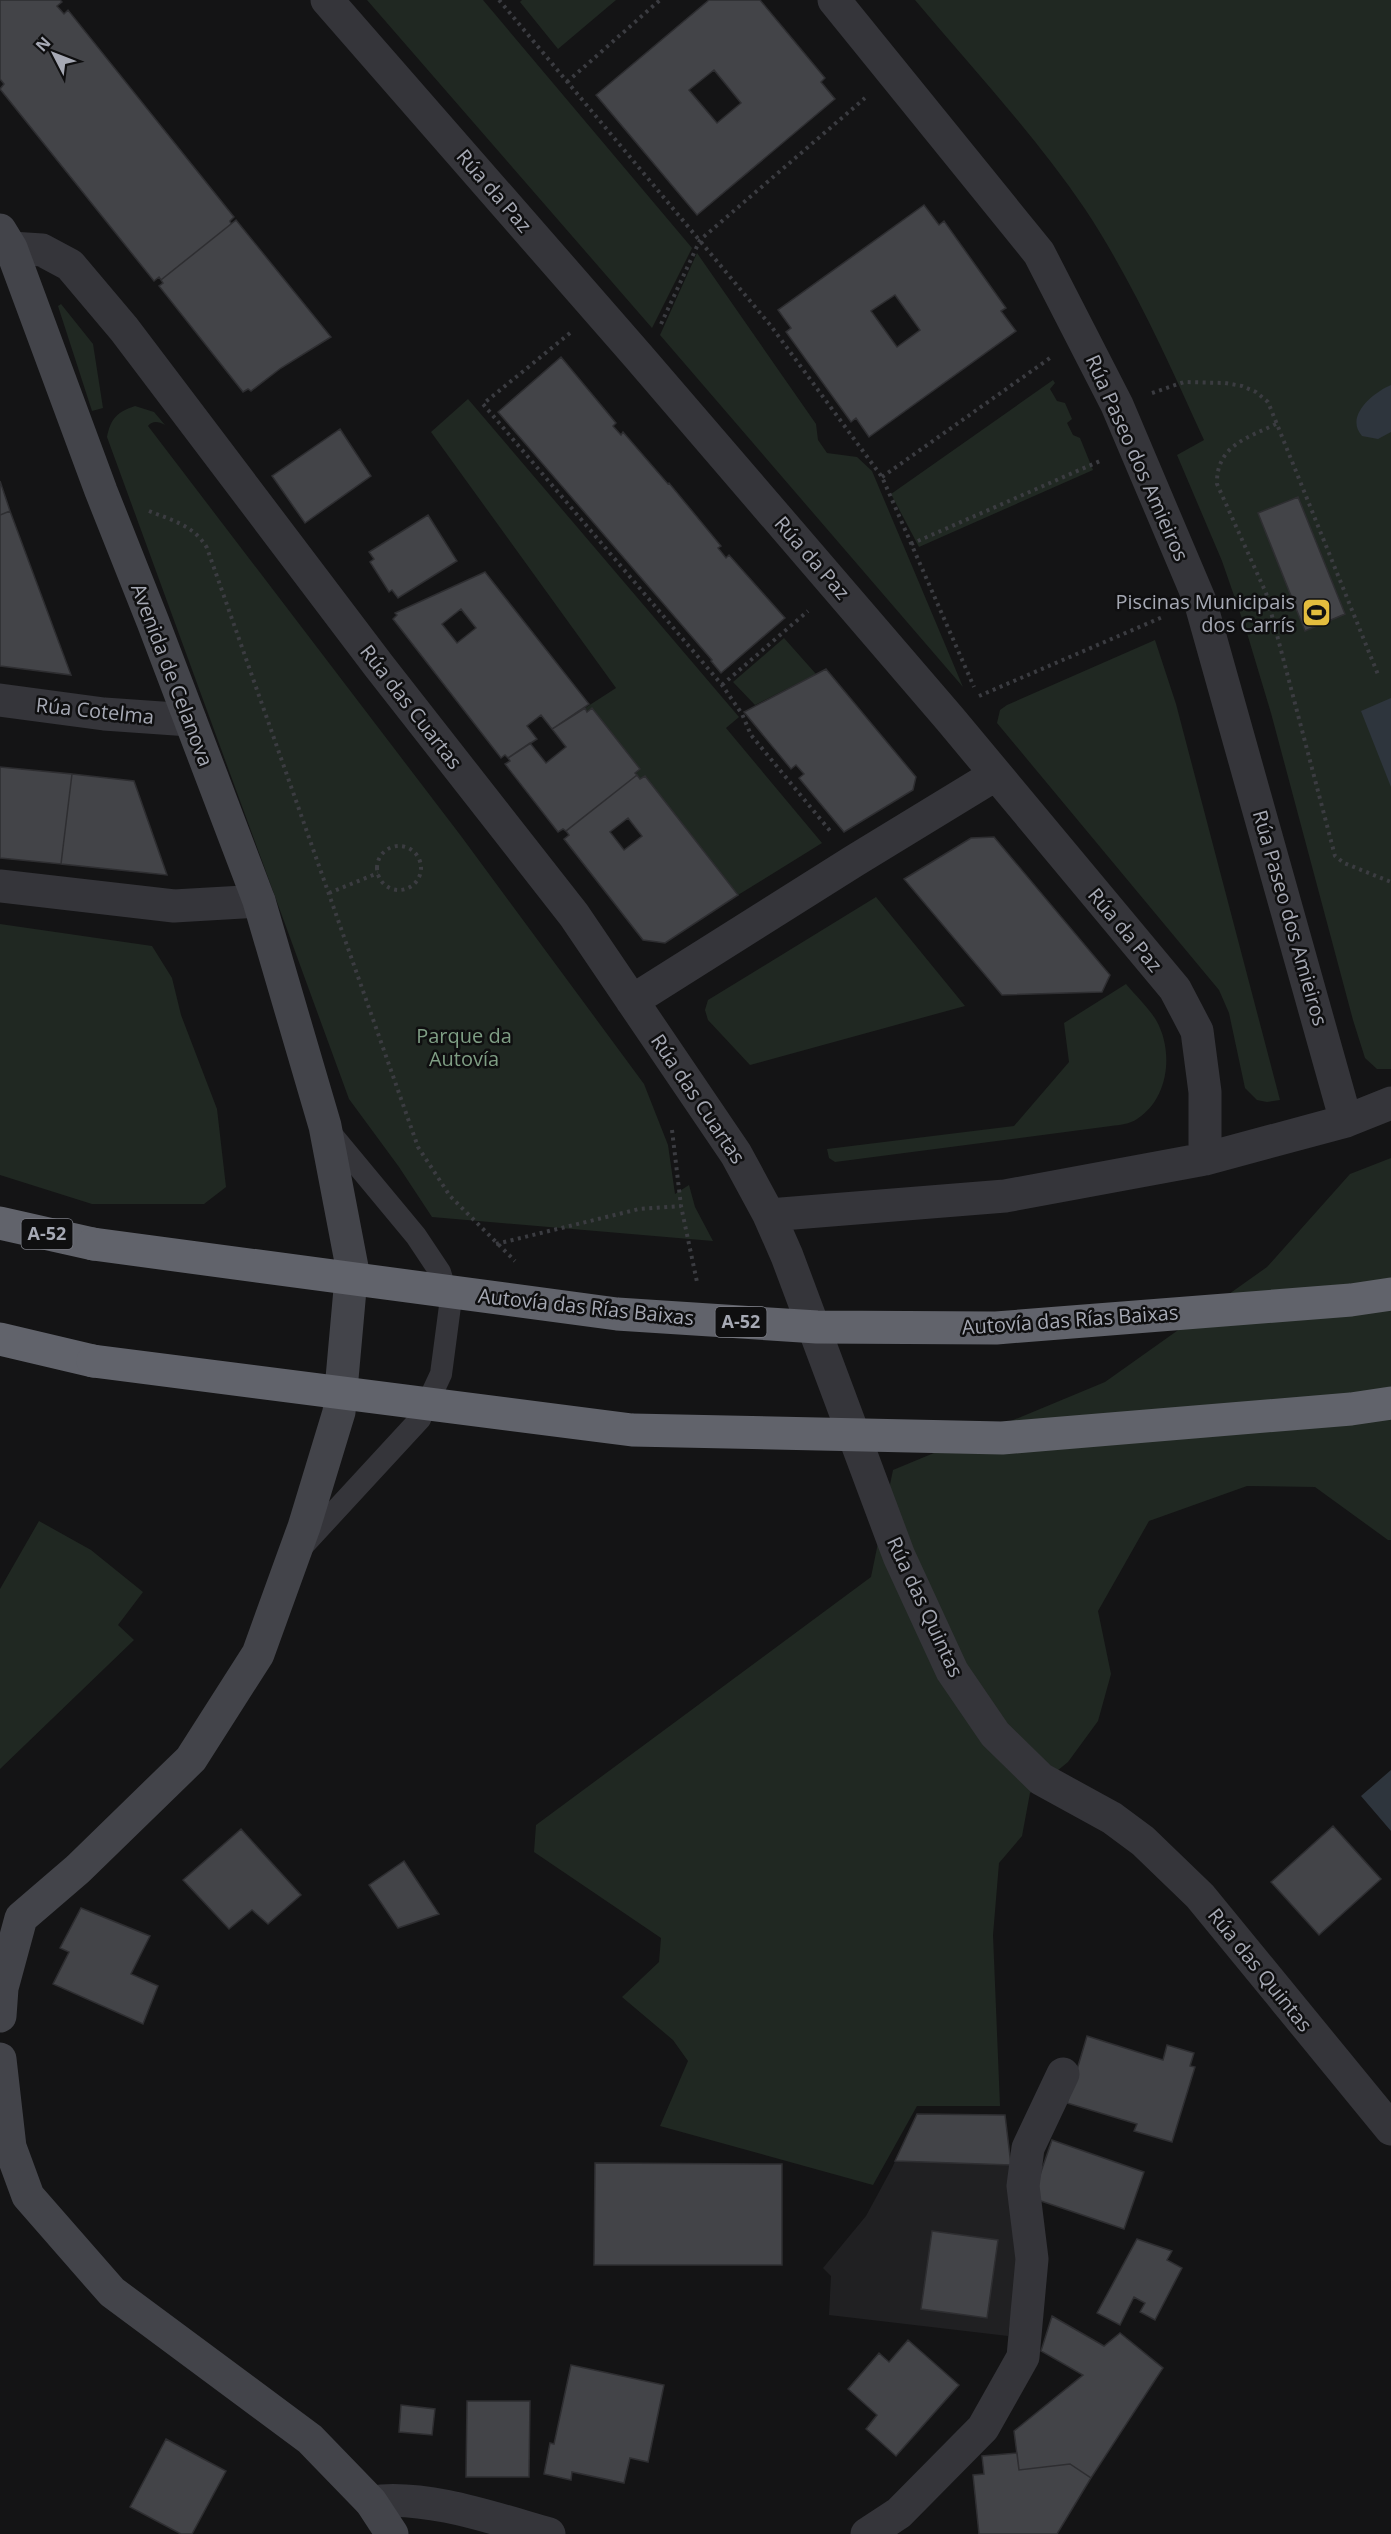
<svg xmlns="http://www.w3.org/2000/svg" width="1391" height="2534" font-family="'Open Sans',sans-serif">
  <rect width="100%" height="100%" fill="#141415"/>
  <!-- built -->
  <path fill="#202022" d="M917,2114l88,1 17,124 -14,97 -179,-21 2,-39 -8,-8 43,-52 26,-48z"/>
  <!-- green -->
  <path fill="#202822" d="M367,0h116l209,248 -40,80z
    M522,0h94l-58,49 -38,-47z
    M915,0h476v1069h-14l-12,-11 -12,-38 -82,-307 -24,-80 -25,-72 -45,-106 27,-15c-36,-79 -71,-158 -119,-231 -50,-74 -113,-141 -170,-209z
    M697,253l119,171 2,16 9,13 30,4 15,14 91,216 -303,-352z
    M61,304l32,40 10,64 -11,3 -34,-105z
    M1053,380l2,3 -5,6 7,12 8,2 7,16 -5,4 6,12 7,3 13,32 -174,77 -28,-53z
    M468,399l271,318 -13,11 96,115 -84,52 -8,-1 -145,-186 31,-20 -185,-256z
    M135,406l19,6 11,13c-6,-3 -12,-5 -17,1l313,410 183,248 24,61 7,49 14,-9 6,22 18,34 -281,-24 -33,-50 -50,-68 -242,-662c4,-19 10,-25 28,-31z
    M784,638l32,36 -61,31 -22,-23z
    M1155,640l21,64 104,396 -13,2 -10,-2 -12,-12 -16,-75 -10,-23 -222,-267 3,-13 7,-5z
    M876,897l89,109 -215,59 -42,-45 -3,-10 3,-10z
    M0,924l152,22 20,32 9,37 36,94 9,78 -22,17h-112l-92,-29z
    M1126,984c10,12 22,23 30,36 18,31 13,79 -19,99 -7,5 -18,6 -26,7l-276,36 -6,-4 -2,-9 187,-23 55,-64 -5,-39z
    M1391,1158v382h-3l-73,-53 -68,-1 -98,35 -51,90 13,63 -13,47 -30,41 -38,31 -8,43 -23,27 -6,72 7,171h-83l-44,79 -213,-59 28,-65 -15,-21 -51,-43 37,-35 2,-24 -127,-86 2,-27 335,-248 22,-107 212,-88 162,-115 83,-93z
    M39,1521l52,29 52,42 -25,33 16,15 -134,129v-180z"/>
  <!-- water -->
  <path fill="#2e353d" d="M1391,385v47l-13,7 -16,-3c-18,-20 12,-44 29,-51z
    M1391,698v89l-30,-76z
    M1391,1770v61l-30,-35z"/>
  <!-- building -->
  <path fill="#434448" stroke="#2e2e31" stroke-width="1.5" fill-rule="evenodd" d="M0,0h60l2,2 -5,4 7,8 4,-4 166,207 -4,4 1,3 -70,56 -2,-3 -5,4 -154,-192 4,-5 -4,-5z
    M709,0h51l65,78 -4,4 14,17 -138,116 -101,-120zM714,70l27,33 -24,20 -28,-33z
    M924,205l15,20 5,-4 62,87 -5,3 15,20 -147,106 -13,-19 -5,4 -65,-90 5,-4 -13,-18zM895,295l25,35 -23,17 -26,-36z
    M236,220l95,117 -50,31 -30,23 -3,-2 -5,3 -84,-106 4,-3 -2,-3z
    M561,357l55,66 -3,3 8,9 2,-3 45,52 1,-1 52,63 -3,2 8,10 3,-3 56,63 -64,55 -10,-12 1,-1 -214,-248z
    M340,429l31,47 -66,47 -33,-47z
    M0,481l10,30 -10,4z
    M1298,497l47,117 -40,17 -47,-118z
    M10,511l61,164 -71,-9v-151z
    M428,515l29,46 -59,37 -6,-8 -3,2 -19,-30 4,-3 -5,-7z
    M485,572l104,132 -37,25 -11,-14 -14,11 10,13 -29,19 -3,-3 -4,3 -108,-139 4,-4 -2,-2zM461,609l15,19 -19,15 -15,-19z
    M826,669l90,108 -3,13 -69,42 -45,-54 5,-4 -8,-9 -5,4 -47,-57z
    M585,708l2,4 5,-4 48,61 -5,4 2,2 -71,56 -3,-2 -5,3 -53,-68 5,-3 -2,-3 22,-15 16,20 20,-16 -14,-18z
    M0,767l72,7 -11,90 -61,-6z
    M72,774l62,7 33,94 -106,-11z
    M637,775l3,4 5,-3 93,119 -73,48 -22,-3 -79,-101 5,-4 -3,-4zM628,818l14,18 -18,14 -14,-18z
    M994,837l116,138 -8,17 -100,3 -98,-116 67,-41z
    M1333,1826l48,53 -62,56 -48,-53z
    M241,1829l60,66 -33,29 -16,-14 -23,19 -46,-49z
    M404,1861l35,53 -41,14 -29,-43z
    M81,1908l69,28 -19,38 27,12 -15,38 -90,-40 16,-32 -9,-4z
    M1087,2036l76,24 4,-15 27,8 -4,13 5,1 -23,75 -38,-11 3,-7 -70,-21z
    M917,2114l88,1 6,50 -116,-4z
    M1052,2140l92,32 -20,57 -92,-31z
    M595,2163l187,1v101h-188z
    M932,2231l66,9 -11,78 -66,-9z
    M1137,2239l35,12 -5,9 15,8 -27,52 -15,-8 5,-9 -11,-6 -14,28 -23,-12z
    M1052,2316l52,30 16,-13 43,35 -72,110 -21,-14 -51,6 -5,-39 69,-56 -42,-24z
    M908,2340l51,45 -63,71 -30,-27 11,-14 -29,-26 31,-36 10,9z
    M571,2365l93,20 -16,77 -18,-4 -6,25 -52,-11 -1,8 -27,-6 6,-31 4,1z
    M467,2401h63l-1,76h-63z
    M401,2405l34,4 -3,26 -33,-3z
    M166,2439l60,32 -34,63h-11l-51,-27z
    M1017,2453l2,17 51,-6 21,14 -34,56h-78l-6,-59 11,-1 -2,-18z"/>
  <g fill="none" stroke-linecap="round" stroke-linejoin="round">
    <!-- path -->
    <path stroke="#3b3c41" stroke-width="4" stroke-dasharray="3 4.5" stroke-linecap="butt" d="M499,0l272,326 111,151 92,210
      M567,82l93,-82
      M661,324l39,-84 165,-142
      M570,333l-87,71 239,281 20,29 9,21 80,97
      M1152,393l32,-11 41,1 17,3 14,6 12,10 111,275
      M1276,424c-29,14 -60,22 -59,60l49,109 69,263 9,7 47,19
      M882,477l168,-119
      M149,511c22,9 45,14 58,37l211,599 32,49 65,65
      M911,544l189,-83
      M722,685l86,-74
      M979,696l186,-80
      M377 868a22 22 0 1 1 44 0a22 22 0 1 1-44 0Z
      M329,893l49,-20
      M672,1130l9,76 16,76
      M496,1244l143,-35 42,-3"/>
    <!-- lane -->
    <path stroke="#35353a" stroke-width="22" d="M301,1548l119,-129 21,-45 9,-68 -10,-34 -24,-36 -88,-106"/>
    <!-- street -->
    <path stroke="#35353a" stroke-width="33" d="M327,0l311,356 312,363 225,270 22,42 8,61v67
      M834,0l205,253 78,152 83,196 146,520
      M11,248l31,2 28,15 54,64 255,337 195,249 162,239 33,61 18,41 112,300 53,115 43,63 46,45 71,39 31,23 57,55 191,233
      M0,700l104,14 86,6
      M0,886l174,20 85,-5
      M632,1001l222,-140 141,-86
      M769,1215l236,-19 200,-37 141,-38 45,-18
      M371,2502c55,-8 125,17 178,32
      M867,2534l32,-21 84,-85 40,-71 9,-98 -9,-73 5,-38 35,-74"/>
    <!-- secondary -->
    <path stroke="#43444a" stroke-width="33" d="M0,230l11,18 90,243 52,131 106,279 66,225 27,141 -13,145 -35,115 -46,127 -67,105 -113,110 -57,49 -19,70 -2,28
      M0,2059l10,88 18,49 84,96 198,147 61,63 21,32"/>
    <!-- highway -->
    <path stroke="#61636b" stroke-width="33" d="M0,1223l93,21
      M0,1339l93,22"/>
    <!-- highway-bridge -->
    <path stroke="#61636b" stroke-width="33" d="M93,1244l524,70 200,13 179,1 355,-28 40,-6
      M93,1361l539,69 370,8 349,-29 40,-6"/>
  </g>
  <!-- icons -->
  <defs>
    <symbol id="stadium-square" viewBox="-11 -11 22 22"><rect x="-9" y="-9" width="18" height="18" rx="4" fill="#e3bd3e" stroke="#0f0f10"/><path d="M0-5a6.5 5 0 1 0 0 10a6.5 5 0 1 0 0-10ZM-3.5-1.8h7v3.6h-7Z" fill="#111"/></symbol>
  </defs>
  <g fill-rule="evenodd">
    <use href="#stadium-square" x="1300" y="596" width="33" height="33"/>
  </g>
  <g text-anchor="middle" stroke-width="5" stroke-linejoin="round" paint-order="stroke">
    <!-- shield labels -->
    <g fill="#0f0f10" stroke="#797b83" stroke-width="1.5">
      <rect x="21.5" y="1219" width="51" height="30" rx="4.5"/>
      <rect x="715.5" y="1307" width="51" height="30" rx="4.5"/>
    </g>
    <g font-size="18" font-weight="bold" fill="#a6a9b4">
      <text x="47" y="1240">A-52</text>
      <text x="741" y="1328">A-52</text>
    </g>
    <!-- street labels -->
    <g font-size="20" fill="#a6a9b4" stroke="#0f0f10">
      <text transform="translate(494 191) rotate(49)" y="7">Rúa da Paz</text>
      <text transform="translate(1137 458) rotate(66)" y="7">Rúa Paseo dos Amieiros</text>
      <text transform="translate(812 558) rotate(49)" y="7">Rúa da Paz</text>
      <text transform="translate(172 675) rotate(69)" y="7">Avenida de Celanova</text>
      <text transform="translate(411 707) rotate(52)" y="7">Rúa das Cuartas</text>
      <text transform="translate(95 711) rotate(6)" y="7">Rúa Cotelma</text>
      <text transform="translate(1290 918) rotate(74)" y="7">Rúa Paseo dos Amieiros</text>
      <text transform="translate(1125 930) rotate(50)" y="7">Rúa da Paz</text>
      <text transform="translate(698 1099) rotate(56)" y="7">Rúa das Cuartas</text>
      <text transform="translate(586 1307) rotate(6)" y="7">Autovía das Rías Baixas</text>
      <text transform="translate(1070 1320) rotate(-4)" y="7">Autovía das Rías Baixas</text>
      <text transform="translate(925 1607) rotate(65)" y="7">Rúa das Quintas</text>
      <text transform="translate(1260 1970) rotate(51)" y="7">Rúa das Quintas</text>
    </g>
    <!-- poi labels -->
    <g font-size="20" fill="#a6a9b4" stroke="#0f0f10" text-anchor="end">
      <text x="1295" y="609">Piscinas Municipais<tspan x="1295" dy="23">dos Carrís</tspan></text>
    </g>
    <!-- park labels -->
    <g font-size="20" fill="#7f9e84" stroke="#0f0f10">
      <text x="464" y="1043">Parque da<tspan x="464" dy="23">Autovía</tspan></text>
    </g>
  </g>
  <!-- north arrow -->
  <g transform="translate(54 54) rotate(312)" stroke="#0f0f10" stroke-width="4.5" paint-order="stroke">
  <path d="M0-4.5L10 22L0 15L-10 22Z" fill="#a6a9b4"/>
  <text y="-9" font-size="16" font-weight="bold" text-anchor="middle" fill="#a6a9b4">N</text>
  </g>
</svg>
